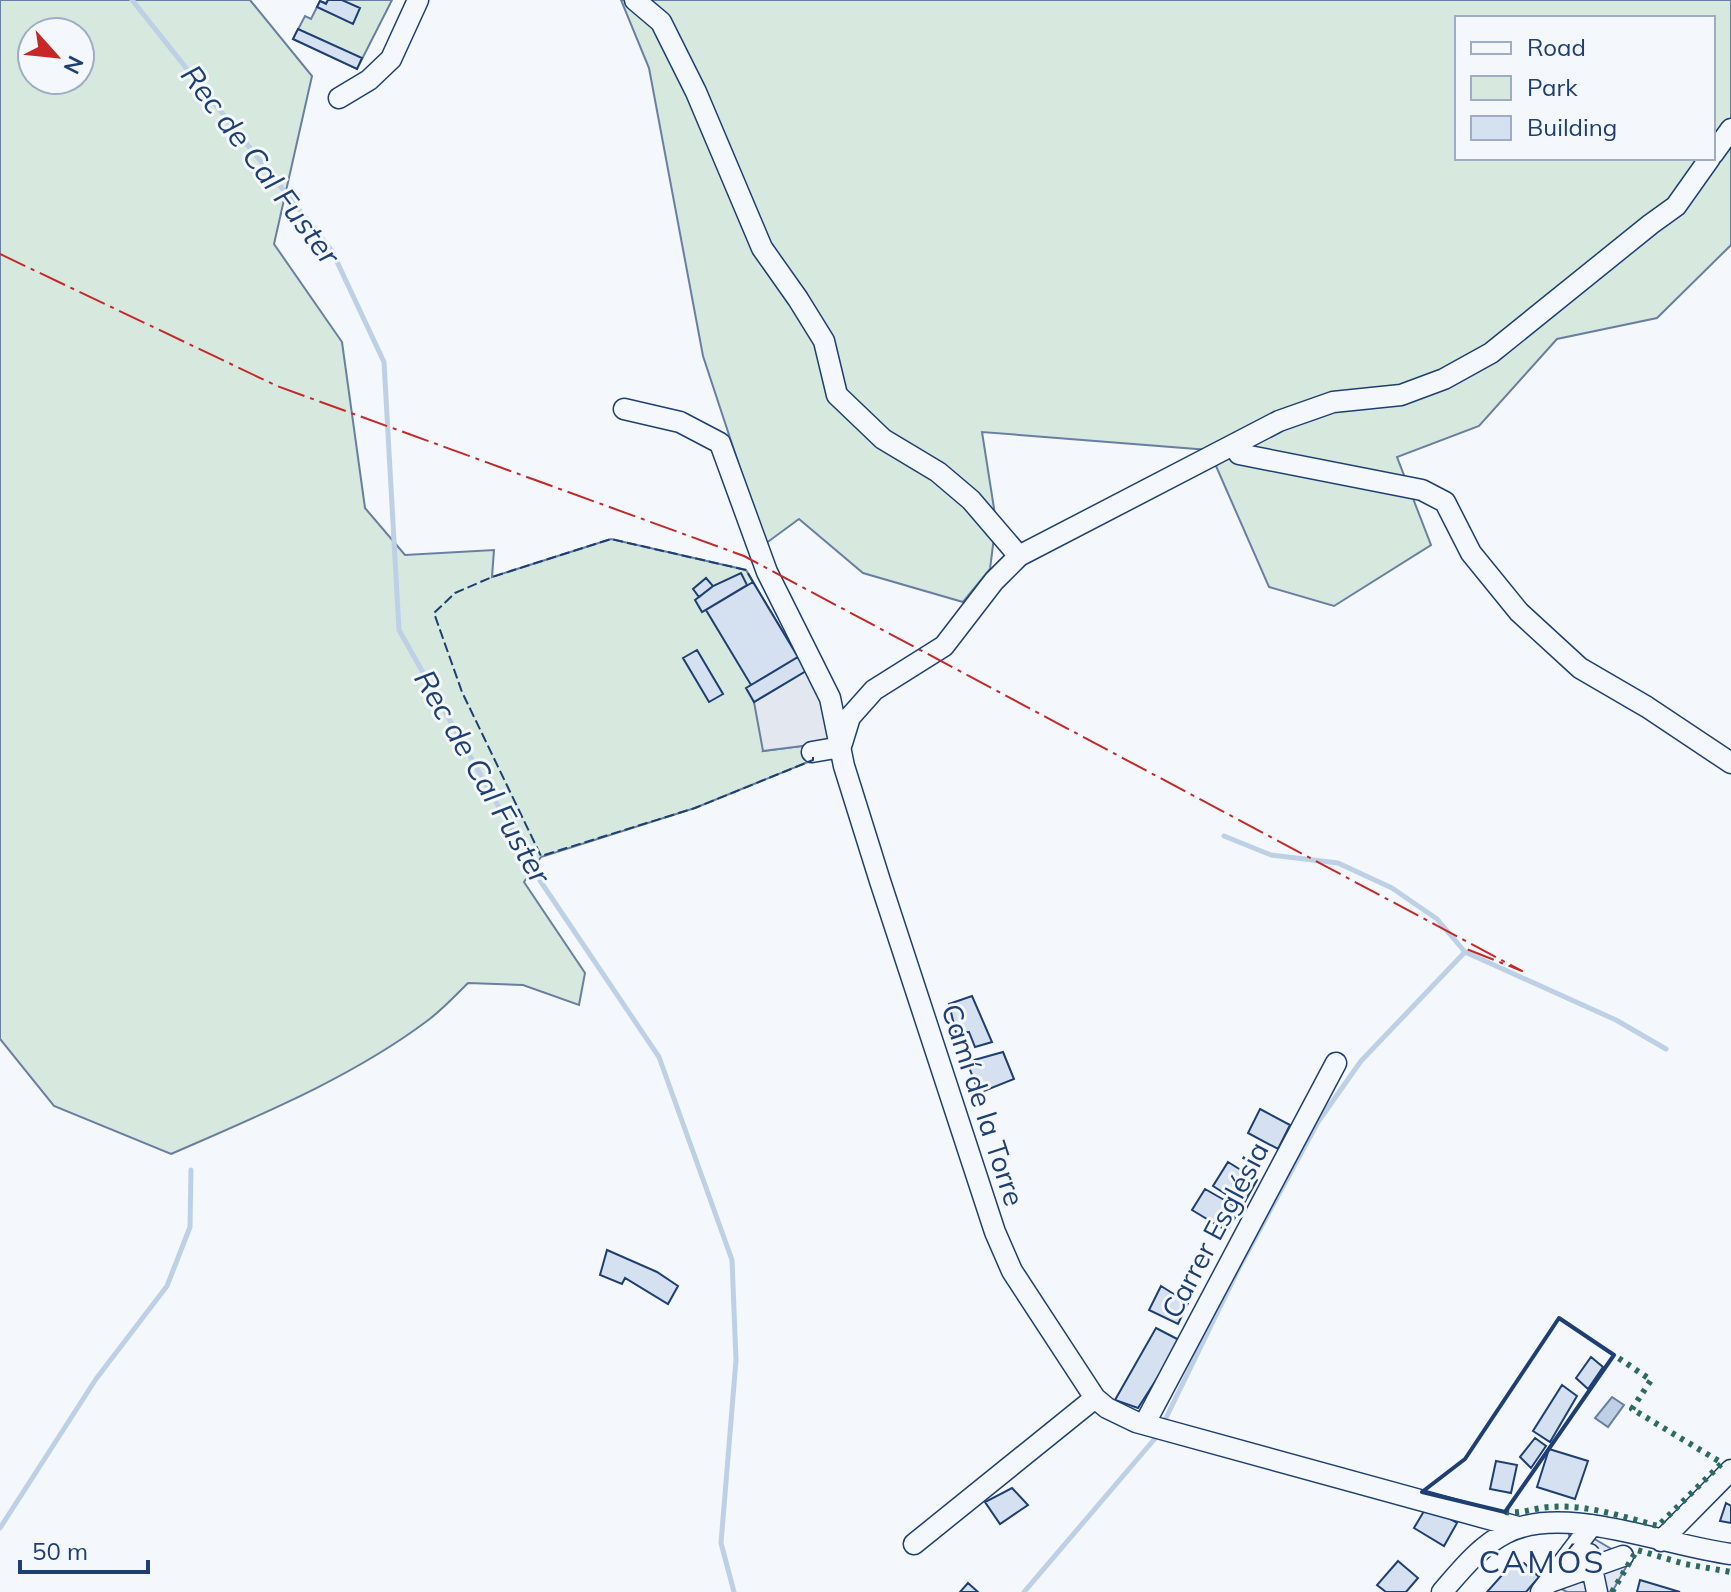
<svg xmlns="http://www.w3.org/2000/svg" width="1731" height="1592" font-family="Mulish,sans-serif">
  <rect width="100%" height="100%" fill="#f4f7fb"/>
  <!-- green -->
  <path fill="#d7e8df" stroke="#687fa3" stroke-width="2" fill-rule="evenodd" d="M0,0h250l62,76 -38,168 68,98 23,166 40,47 89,-5 -2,27 119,-38 135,31 60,101 -43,80 47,-6 3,15 -118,48 -154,49 -17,25 61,91 -6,32 -56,-20 -55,-2c-13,13 -26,27 -41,38 -76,57 -169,95 -256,133l-117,-48 -54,-67zM32,32h48v48h-48z
    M328,0h64l-35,69 -64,-30 12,-23 6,3 9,-18 6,2z
    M621,0h1110v245l-74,73 -100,21 -78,87 -82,31 34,88 -97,61 -65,-19 -60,-137 -227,-18 14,89 -6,48 -27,33 -100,-29 -64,-54 -34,25 -62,-188 -54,-288zM1457,18h256v140h-256z"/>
  <!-- parking -->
  <path fill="#e3e8f0" stroke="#687fa3" stroke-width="2" d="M806,671l14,23 14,48 -71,9 -9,-49z
    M1568,1531l18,3 44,26 -18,32h-45l-28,-15 31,-38z"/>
  <!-- water -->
  <path fill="#bed0e5" stroke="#687fa3" stroke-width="2" d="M1612,1397l12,8 -16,22 -13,-9z"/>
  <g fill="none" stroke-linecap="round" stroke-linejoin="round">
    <!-- stream -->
    <path stroke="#bed0e5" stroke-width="5" d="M132,0l200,251 52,111 15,268 142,252 118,175 73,203 4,100 -15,183 13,49
      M1224,836l47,19 67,8 54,25 45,31 28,33 151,68 50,29
      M1164,1422l76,-156 78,-144 43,-61 104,-109
      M0,1528l96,-149 71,-93 23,-59 1,-57
      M1024,1592l134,-157"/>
  </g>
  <!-- building -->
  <path fill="#d5e0f0" stroke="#1d3f73" stroke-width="2" d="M328,0h14l18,8 -7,16 -36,-17 3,-6 6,3z
    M298,29l64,29 -5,11 -64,-30z
    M741,573l6,12 -45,27 -7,-12 18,-14z
    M706,578l7,8 -14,11 -6,-8z
    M753,582l45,75 -47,28 -45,-75z
    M697,650l26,44 -14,8 -26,-44z
    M798,657l8,14 -52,31 -8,-14z
    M972,996l20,46 -17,5 -6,-15 -13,1 -7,-29z
    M1003,1052l11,27 -35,14 -12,-31z
    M1260,1109l30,16 -12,24 -30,-16z
    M1228,1162l29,18 -14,25 -30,-19z
    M1205,1189l35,20 -13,22 -35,-21z
    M607,1250l50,22 21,14 -10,18 -43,-26 -3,6 -22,-9z
    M1161,1286l27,17 -10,21 -29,-14z
    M1156,1328l25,13 -43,67 -23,-8z
    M1591,1357l12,10 -15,22 -12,-11z
    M1562,1385l15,11 -27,46 -17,-11z
    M1535,1438l11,8 -15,22 -11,-11z
    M1549,1449l39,12 -13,38 -38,-12z
    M1496,1461l21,4 -6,28 -21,-4z
    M1012,1488l16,17 -28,19 -15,-22z
    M1726,1503l5,3v17l-11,-2z
    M1427,1506l30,17 -13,23 -30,-18z
    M1398,1561l20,17 -12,14h-20l-9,-7z
    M1524,1563l15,14 -13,15h-39l24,-27z
    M1640,1580l40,12h-43z
    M968,1583l10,9h-18z"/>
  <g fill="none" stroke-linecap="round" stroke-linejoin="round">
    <defs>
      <path id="minor" d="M635,0l26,22 35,70 66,156 36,51 26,42 13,54 46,44 55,33 33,28 48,56
        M339,98l30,-18 22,-21 27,-59
        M1713,154l18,-25
        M624,409l56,13 40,21 47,129 63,126 14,68 36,115 115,351 17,39 83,127 12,10 29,14 382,105
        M1234,445l5,9 183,36 23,12 26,51 48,59 61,56 67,39 84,56
        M842,743l8,-26 24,-27 70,-44 50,-65 25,-25 260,-135 54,-19 68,-7 43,-16 47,-26 160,-129 25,-18 34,-48
        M812,752l29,-5
        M1145,1423l191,-360
        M1661,1541l70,-71
        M914,1544l181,-146
        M1589,1554l8,38
        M1550,1582l73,-26
        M1442,1592c19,-22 38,-46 64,-59 58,-30 160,13 225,21
        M1541,1592l51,-67"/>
    </defs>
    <!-- minor casing -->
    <use href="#minor" stroke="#1d3f73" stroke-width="23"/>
    <!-- minor -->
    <use href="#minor" stroke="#f4f7fb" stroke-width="20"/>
    <!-- hedge -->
    <path stroke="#2c6c60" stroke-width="6" stroke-dasharray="4 6" stroke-linecap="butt" d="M1505,1512c16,2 29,-4 45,-5 36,-3 74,10 108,19l64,-63 -90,-54 19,-29 -37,-25
      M1612,1592l25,-42 48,14 46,8"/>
    <!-- fence -->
    <path stroke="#1d3f73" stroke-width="2" stroke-dasharray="10 4" stroke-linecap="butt" d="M753,582l-7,-12 -135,-31 -119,38 -37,16 -21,20 28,79 79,164 154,-48 118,-48v-3"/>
    <!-- wall -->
    <path stroke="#1d3f73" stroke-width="4" d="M1559,1318l55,37 -109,157 -83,-20 43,-33z"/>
    <!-- power -->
    <path stroke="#c62828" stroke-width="2" stroke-dasharray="28 6 4 6" stroke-linecap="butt" d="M0,254l277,132 467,170 778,415 -58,-23"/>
  </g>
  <g text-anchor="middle" stroke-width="6" stroke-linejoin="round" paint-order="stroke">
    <!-- street labels -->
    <g font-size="28" fill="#1d3f73" stroke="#f4f7fb">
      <text transform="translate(983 1105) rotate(72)" y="10">Camí de la Torre</text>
      <text transform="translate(1215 1230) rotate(-62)" y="10">Carrer Església</text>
    </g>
    <!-- water labels -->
    <g font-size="30" font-style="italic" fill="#1d3f73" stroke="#f4f7fb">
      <text transform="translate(260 165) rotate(53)" y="10">Rec de Cal Fuster</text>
      <text transform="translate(482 777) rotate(60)" y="10">Rec de Cal Fuster</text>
    </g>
    <!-- quarter labels -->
    <g font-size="32" letter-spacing="2" fill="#1d3f73" stroke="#f4f7fb">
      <text x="1542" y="1573">CAMÓS</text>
    </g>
  </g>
  <!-- legend -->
  <rect x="1455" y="16" width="260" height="144" fill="#f4f7fb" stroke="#9eadc5" stroke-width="2"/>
  <rect x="1471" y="42" width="40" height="12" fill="#f4f7fb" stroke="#9eadc5" stroke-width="2"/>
  <text x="1527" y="56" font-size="24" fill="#1d3f73">Road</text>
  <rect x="1471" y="76" width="40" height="24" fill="#d7e8df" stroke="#9eadc5" stroke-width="2"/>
  <text x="1527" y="96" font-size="24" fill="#1d3f73">Park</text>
  <rect x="1471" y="116" width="40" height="24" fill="#d5e0f0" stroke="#9eadc5" stroke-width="2"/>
  <text x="1527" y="136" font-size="24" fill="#1d3f73">Building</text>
  <!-- north arrow -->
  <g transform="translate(56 56) rotate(117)"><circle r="38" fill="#f4f7fb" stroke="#9eadc5" stroke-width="2"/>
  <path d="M0-6L14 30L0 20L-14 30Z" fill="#c62828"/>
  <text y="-12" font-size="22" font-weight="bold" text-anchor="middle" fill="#1d3f73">N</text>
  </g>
  <!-- scale -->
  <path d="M20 1560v12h128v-12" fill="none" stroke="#1d3f73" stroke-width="4"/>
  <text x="32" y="1560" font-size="24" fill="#1d3f73" stroke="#f4f7fb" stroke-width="6" paint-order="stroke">50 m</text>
</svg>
